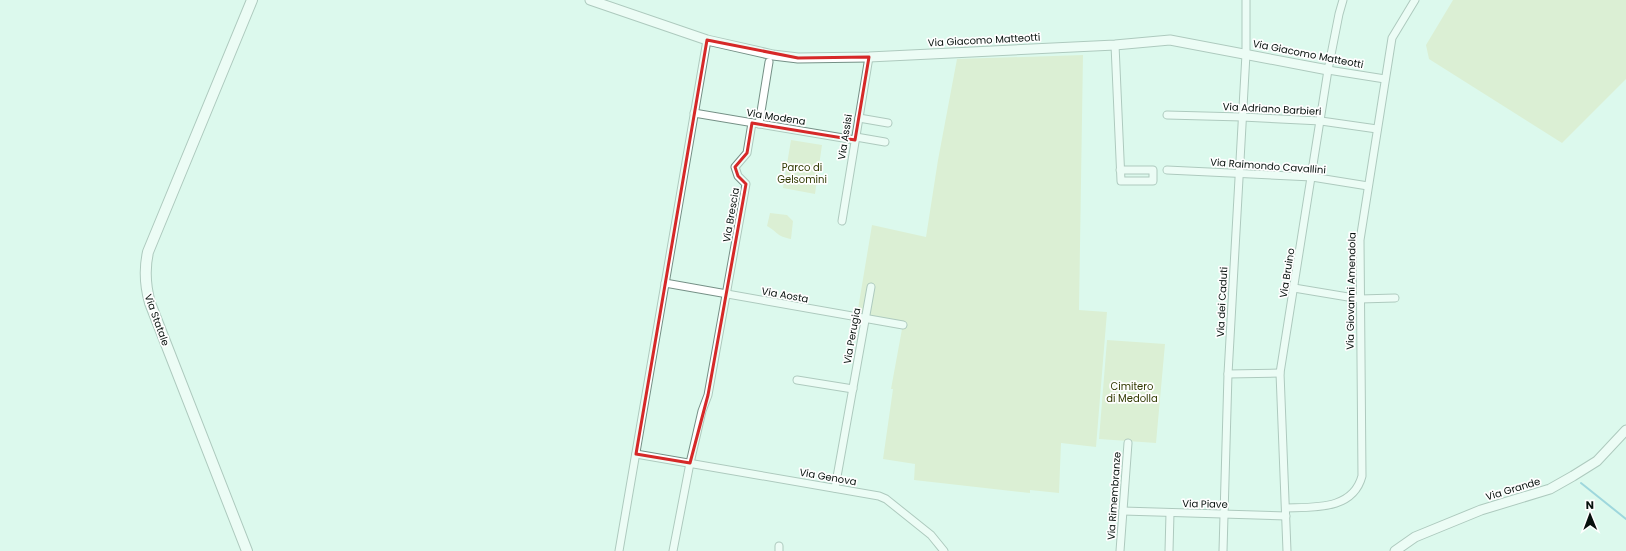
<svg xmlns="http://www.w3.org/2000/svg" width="1626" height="551" viewBox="0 0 1626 551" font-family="Poppins,sans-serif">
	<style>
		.green { fill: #d9e3b6 }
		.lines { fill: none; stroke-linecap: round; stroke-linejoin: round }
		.stream { stroke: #53aec9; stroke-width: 2 }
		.minor-casing { stroke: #759086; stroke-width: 9 }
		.tertiary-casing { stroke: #759086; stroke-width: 11 }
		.secondary-casing { stroke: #759086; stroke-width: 12 }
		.minor { stroke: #fff; stroke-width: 7 }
		.tertiary { stroke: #fff; stroke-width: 9 }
		.secondary { stroke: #fff; stroke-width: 10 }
		.marked { fill: none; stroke: #d62828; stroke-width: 3; stroke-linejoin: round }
		.labels { text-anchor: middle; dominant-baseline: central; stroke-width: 3.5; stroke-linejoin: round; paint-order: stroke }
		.street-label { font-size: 10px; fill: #06100c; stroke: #fefefe }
		.park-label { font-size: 10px; fill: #313901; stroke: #fefefe }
	</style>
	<rect width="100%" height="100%" fill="#dcf9ed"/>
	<!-- green -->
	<g class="green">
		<path d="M1453,0H1626V79L1562,143L1429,59L1426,45Z"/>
		<path d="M1083,55L1079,310L1107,312L1096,447L1061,443L1059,493L1030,490V493L914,480L915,464L883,459L893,389H891L902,329L856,321L872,225L926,237L938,160L957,59Z"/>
		<path d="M791,140L822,145L815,194L783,188Z"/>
		<path d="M770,213L787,215L793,221L791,239C776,236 779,233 767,226Z"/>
		<path d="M1107,340L1165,344L1156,443L1099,439Z"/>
	</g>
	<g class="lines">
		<!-- stream -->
		<path class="stream" d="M1581,483L1626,519"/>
		<!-- minor casing -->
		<g class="minor-casing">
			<g id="minor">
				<path d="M1115,45L1121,181H1153V170H1120"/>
				<path d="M1328,70L1385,79"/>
				<path d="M694,113L855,140"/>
				<path d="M1167,115L1242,117L1321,121L1377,129"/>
				<path d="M859,118L888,123"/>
				<path d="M759,124L769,62"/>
				<path d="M856,137L885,142"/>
				<path d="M1167,170L1312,177L1368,186"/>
				<path d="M842,221L869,57"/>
				<path d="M665,283L903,325"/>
				<path d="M1294,288L1360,299L1395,298"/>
				<path d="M1228,374L1280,373"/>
				<path d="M797,380L853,389"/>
				<path d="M636,454L879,496L886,499L931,535L944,551"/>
				<path d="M835,488L871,287"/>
				<path d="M1286,508C1315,507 1353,510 1362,476L1360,240L1392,38L1415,0"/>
				<path d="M1123,511L1286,516"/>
				<path d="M619,551L707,40"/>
				<path d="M673,551L690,463L702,411L708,395L746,184L738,176L735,167L747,153L752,123"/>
				<path d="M779,551V546"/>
				<path d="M1120,551L1128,443"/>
				<path d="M1169,551L1170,513"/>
				<path d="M1223,551L1228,374L1246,54V0"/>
				<path d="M1287,551L1280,373L1328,70L1339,14L1343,0"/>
			</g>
		</g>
		<!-- tertiary casing -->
		<g class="tertiary-casing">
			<g id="tertiary">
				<path d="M590,0L707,40L773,55L798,58L869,57L1115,45L1170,40L1328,70"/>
				<path d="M1395,551L1415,537L1481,510L1550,489L1573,476L1597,461L1626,430"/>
			</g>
		</g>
		<!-- secondary casing -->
		<g class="secondary-casing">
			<path id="secondary" d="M247,551L150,303C145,285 144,270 148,252L252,0"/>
		</g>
		<!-- minor -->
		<use href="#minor" class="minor"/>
		<!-- tertiary -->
		<use href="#tertiary" class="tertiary"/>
		<!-- secondary -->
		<use href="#secondary" class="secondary"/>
	</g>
	<!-- marked area -->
	<path d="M0 0H1626V551H0ZM707,40L798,58L869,57L855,140L752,123L747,153L735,167L738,176L746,184L708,395L690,463L636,454Z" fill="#dcf9ed" fill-opacity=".55" fill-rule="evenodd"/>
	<path class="marked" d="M707,40L798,58L869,57L855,140L752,123L747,153L735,167L738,176L746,184L708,395L690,463L636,454Z"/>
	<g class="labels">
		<!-- street labels -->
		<g class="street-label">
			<text transform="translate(984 40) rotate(-3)">Via Giacomo Matteotti</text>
			<text transform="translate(1308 54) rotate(11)">Via Giacomo Matteotti</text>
			<text transform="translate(1272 109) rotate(3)">Via Adriano Barbieri</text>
			<text transform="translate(776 117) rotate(9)">Via Modena</text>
			<text transform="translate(845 137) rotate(-81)">Via Assisi</text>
			<text transform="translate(1268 166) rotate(4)">Via Raimondo Cavallini</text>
			<text transform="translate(731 215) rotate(-80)">Via Brescia</text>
			<text transform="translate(1287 273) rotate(-81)">Via Bruino</text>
			<text transform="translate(1351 291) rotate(-89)">Via Giovanni Amendola</text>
			<text transform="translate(785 295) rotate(10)">Via Aosta</text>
			<text transform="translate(1222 302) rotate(-87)">Via dei Caduti</text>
			<text transform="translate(157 320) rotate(70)">Via Statale</text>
			<text transform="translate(852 336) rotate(-80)">Via Perugia</text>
			<text transform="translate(828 477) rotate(10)">Via Genova</text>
			<text transform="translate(1513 489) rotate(-17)">Via Grande</text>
			<text transform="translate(1114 496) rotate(-86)">Via Rimembranze</text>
			<text transform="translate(1205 504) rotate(1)">Via Piave</text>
		</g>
		<!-- park labels -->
		<g class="park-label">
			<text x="802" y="167">Parco di<tspan x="802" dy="12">Gelsomini</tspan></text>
			<text x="1132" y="386">Cimitero<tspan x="1132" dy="12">di Medolla</tspan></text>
		</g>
	</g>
	<!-- north arrow -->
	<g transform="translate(1590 515) rotate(359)" stroke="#fefefe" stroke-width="3" paint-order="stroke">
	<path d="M0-3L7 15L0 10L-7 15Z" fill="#06100c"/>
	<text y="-6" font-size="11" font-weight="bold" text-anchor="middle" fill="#06100c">N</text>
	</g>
</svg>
